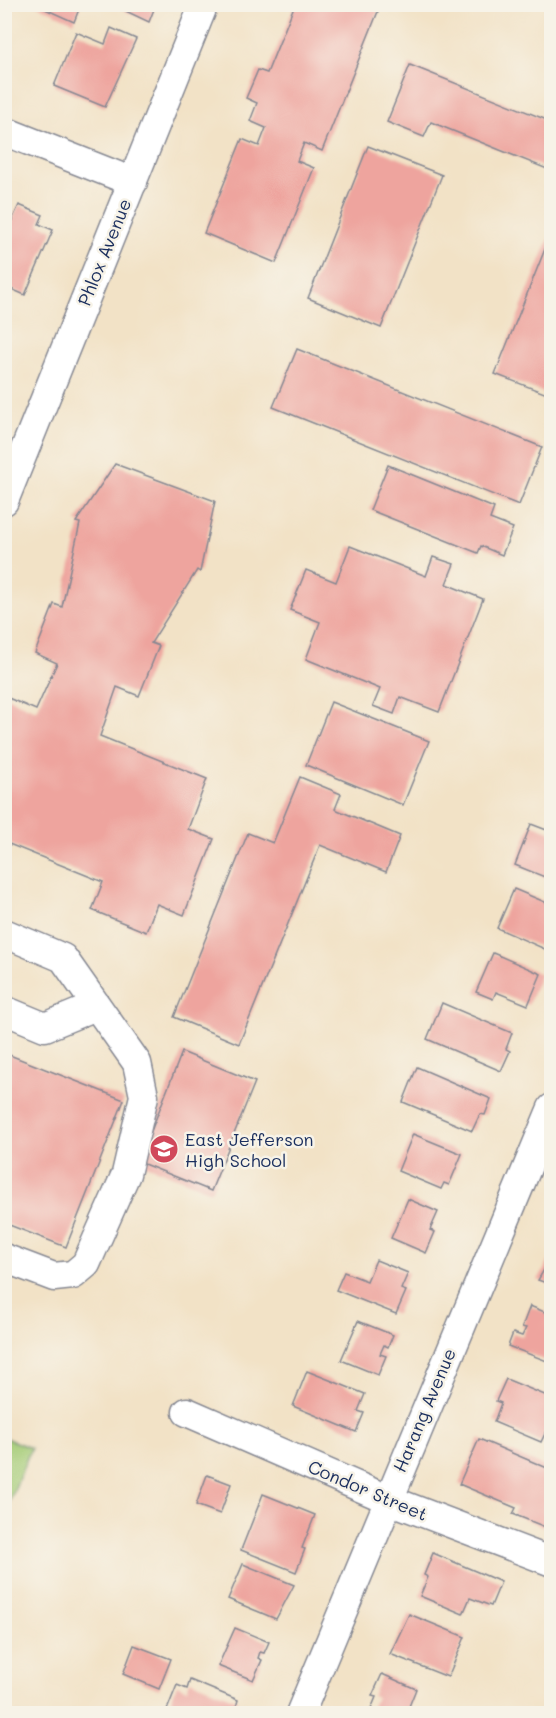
<svg xmlns="http://www.w3.org/2000/svg" width="556" height="1718" viewBox="0 0 556 1718" font-family="Mali,sans-serif">
	<style>
		.green { fill: #a5cc77; stroke: #607e6a; stroke-width: 1.5 }
		.building { fill: #eea49e }
		.lines { fill: none; stroke-linecap: round; stroke-linejoin: round }
		.minor-casing { stroke: #868892; stroke-width: 31 }
		.minor { stroke: #fff; stroke-width: 28 }
		.labels { text-anchor: middle; dominant-baseline: central; stroke-width: 5; stroke-linejoin: round; paint-order: stroke }
		.street-label { font-size: 18px; fill: #1b2f5e; stroke: #f7f3e8 }
		.poi-label { font-size: 18px; fill: #1b2f5e; stroke: #f7f3e8; text-anchor: start }
	</style>
	<rect width="100%" height="100%" fill="#f7f3e8"/>
	<filter id="ink" filterUnits="userSpaceOnUse"><feTurbulence type="fractalNoise" baseFrequency=".0167" numOctaves="2"/><feDisplacementMap in="SourceGraphic" scale="12" xChannelSelector="R" yChannelSelector="G"/><feConvolveMatrix kernelMatrix="1 2 1 2 8 2 1 2 1" color-interpolation-filters="sRGB"/></filter>
	<filter id="wash" filterUnits="userSpaceOnUse"><feTurbulence type="fractalNoise" baseFrequency=".008" numOctaves="4" result="noise"/><feDisplacementMap in="SourceGraphic" scale="24" xChannelSelector="R" yChannelSelector="G"/><feGaussianBlur stdDeviation="1.35" result="paint"/><feColorMatrix in="noise" values="0 0 0 0 0 0 0 0 0 0 0 0 0 0 0 0 0 1.4 0 .05"/><feComposite in="paint" operator="in"/></filter>
	<g filter="url(#wash)">
		<rect width="100%" height="100%" fill="#f2e2c6"/>
		<!-- green -->
		<path class="green" d="M5,1438L31,1448L5,1513Z"/>
		<g id="blocks">
			<!-- building -->
			<g class="building">
				<path d="M34,4H81L74,22Z"/>
				<path d="M111,4H156L149,22Z"/>
				<path d="M295,4H381L322,151L304,143L297,161L314,168L276,263L204,233L242,139L259,146L266,128L250,121L257,103L246,98L258,70L267,73Z"/>
				<path d="M111,28L136,39L105,107L54,86L76,32L105,44Z"/>
				<path d="M410,65L552,122V171L431,122L424,137L387,122Z"/>
				<path d="M368,146L442,175L381,328L308,298Z"/>
				<path d="M19,205L43,215L39,224L53,230L25,295L4,286V238Z"/>
				<path d="M551,234H552V396L495,374Z"/>
				<path d="M297,349L542,447L519,505L273,407Z"/>
				<path d="M115,464L215,501L200,572L197,570L151,643L159,646L139,696L117,687L100,736L207,779L188,829L214,839L184,915L157,904L146,932L92,910L103,882L4,842V700L6,697L36,710L57,663L35,653L54,604L62,607L80,523L76,522Z"/>
				<path d="M388,465L494,508L490,519L513,528L502,555L481,546L478,553L370,510Z"/>
				<path d="M350,546L426,576L433,557L454,564L446,584L483,599L439,712L400,697L394,714L373,706L380,689L306,659L320,622L290,610L306,570L336,582Z"/>
				<path d="M331,702L429,741L403,805L306,765Z"/>
				<path d="M300,777L341,794L335,809L400,836L386,872L320,845L239,1044L174,1017L248,833L273,843Z"/>
				<path d="M531,824L552,832V880L515,865Z"/>
				<path d="M514,889L552,905V939L547,950L497,928Z"/>
				<path d="M493,953L541,974L528,1005L496,992L493,999L476,992Z"/>
				<path d="M442,1003L512,1033L506,1049L510,1051L501,1071L427,1039Z"/>
				<path d="M182,1052L255,1082L211,1191L139,1162Z"/>
				<path d="M7,1054L124,1100L66,1247L4,1223Z"/>
				<path d="M417,1067L491,1099L485,1115L480,1114L472,1131L403,1102Z"/>
				<path d="M413,1134L462,1154L449,1185L444,1183L441,1189L398,1171Z"/>
				<path d="M408,1199L438,1212L430,1230L435,1232L426,1253L391,1238Z"/>
				<path d="M552,1256V1285L538,1280Z"/>
				<path d="M376,1260L408,1273L401,1289L406,1291L396,1314L336,1290L344,1272L367,1281Z"/>
				<path d="M530,1306L552,1315V1363L508,1346L513,1333L522,1336L526,1328L522,1327Z"/>
				<path d="M358,1321L393,1335L388,1347L384,1345L380,1354L386,1356L378,1375L341,1360Z"/>
				<path d="M307,1371L365,1394L358,1411L364,1413L356,1432L293,1406Z"/>
				<path d="M506,1379L552,1398V1419L541,1442L494,1422L501,1403L496,1401Z"/>
				<path d="M479,1439L552,1470L550,1529L513,1514L516,1508L459,1484Z"/>
				<path d="M207,1475L231,1484L220,1514L196,1505Z"/>
				<path d="M263,1494L315,1515L302,1548L305,1549L296,1572L241,1550Z"/>
				<path d="M433,1553L501,1582L491,1606L470,1598L463,1614L420,1596L428,1577L424,1575Z"/>
				<path d="M243,1564L294,1585L276,1619L228,1599Z"/>
				<path d="M409,1614L465,1637L448,1677L390,1654Z"/>
				<path d="M235,1628L269,1642L264,1653L260,1652L258,1658L262,1660L253,1680L218,1666Z"/>
				<path d="M134,1645L171,1659L159,1689L123,1674Z"/>
				<path d="M382,1674L416,1689L406,1714H369L376,1697L372,1696Z"/>
				<path d="M190,1680L238,1700L235,1711L242,1714H175L167,1710L177,1685L187,1689Z"/>
			</g>
		</g>
	</g>
	<g filter="url(#ink)">
		<use href="#blocks" fill-opacity="0" stroke="#868892" stroke-width="1.5"/>
		<g class="lines">
			<!-- minor casing -->
			<g class="minor-casing">
				<g id="minor">
					<path d="M4,131L133,182"/>
					<path d="M4,501L204,4"/>
					<path d="M4,933L63,958L137,1063L144,1096L126,1174L86,1264L73,1275L54,1277L4,1258"/>
					<path d="M4,1010L45,1027L96,1006"/>
					<path d="M187,1412L387,1499L552,1562"/>
					<path d="M300,1714L552,1108"/>
				</g>
			</g>
			<!-- minor -->
			<use href="#minor" class="minor"/>
		</g>
	</g>
	<!-- icons -->
	<defs>
		<g id="school-disc" transform="scale(1.5)"><circle r="9.5" fill="#d1495b" stroke="#f7f3e8"/><path d="M0-5L7-2L0 1L-7-2ZM-4 1L0 2.5L4 1V4Q0 6-4 4Z" fill="#fff"/></g>
	</defs>
	<g fill-rule="evenodd">
		<use href="#school-disc" x="164" y="1149"/>
	</g>
	<g class="labels">
		<!-- street labels -->
		<g class="street-label">
			<text transform="translate(104 252) rotate(-68)">Phlox Avenue</text>
			<text transform="translate(424 1410) rotate(-67)">Harang Avenue</text>
			<text transform="translate(368 1490) rotate(23)">Condor Street</text>
		</g>
		<!-- poi labels -->
		<g class="poi-label">
			<text x="185" y="1139">East Jefferson<tspan x="185" dy="21">High School</tspan></text>
		</g>
	</g>
	<!-- margin -->
	<rect width="556" height="1718" fill="none" stroke="#f7f3e8" stroke-width="24"/>
</svg>
